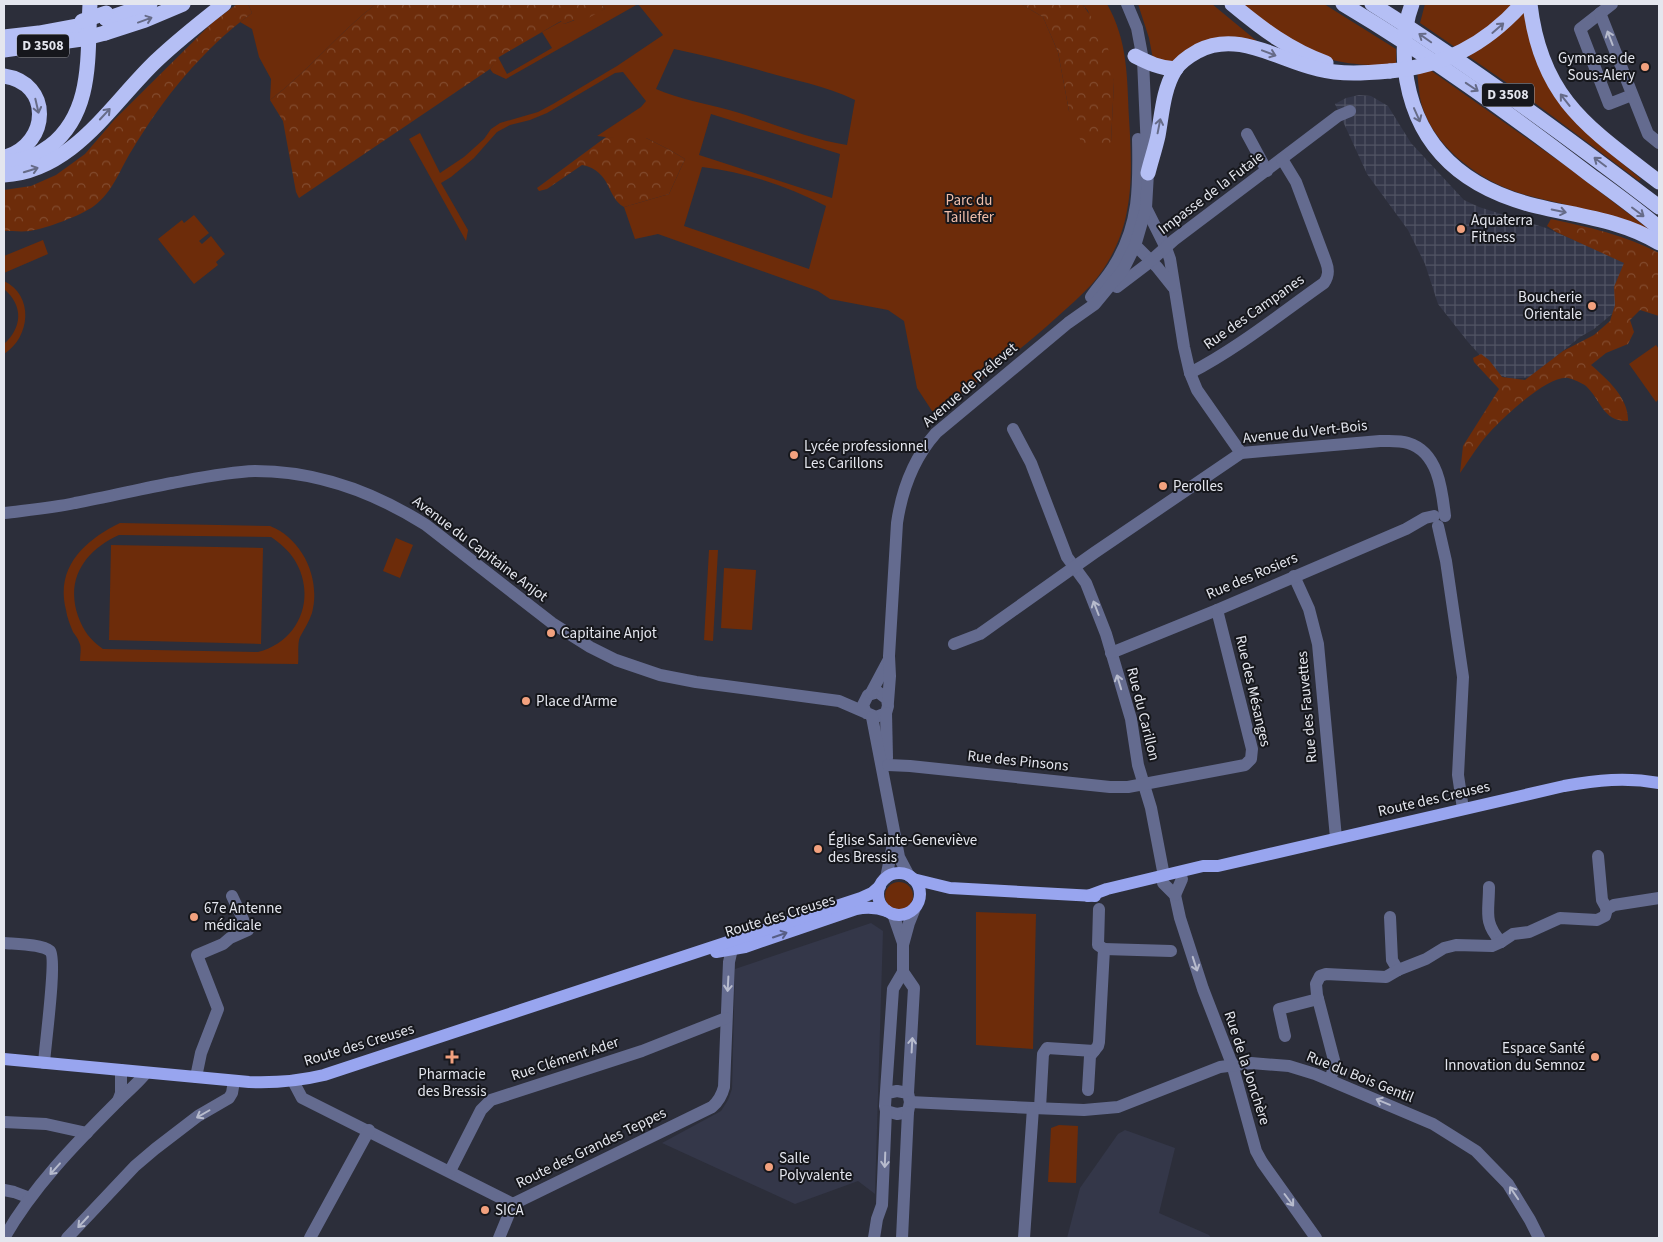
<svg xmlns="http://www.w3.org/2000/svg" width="1663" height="1242" viewBox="0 0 1663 1242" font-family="'Source Sans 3',sans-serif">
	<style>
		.built { fill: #343749 }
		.industrial { fill: url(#industrial-grid) }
		.green { fill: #6d2c0a; fill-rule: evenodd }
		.forest { fill: url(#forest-crowns) }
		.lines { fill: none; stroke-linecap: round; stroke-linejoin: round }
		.minor { stroke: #646b8f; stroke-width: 12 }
		.major { stroke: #98a5ef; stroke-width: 12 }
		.highway { stroke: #b5bff5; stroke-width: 15 }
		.highway-bridge { stroke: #b5bff5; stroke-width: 15 }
		.oneway { stroke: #666b88 }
		.oneway2 { stroke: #b7bbcd }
		.oneway3 { stroke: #575e86 }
		.poi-dot { fill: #f2a17e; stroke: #16171c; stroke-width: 2 }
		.labels { text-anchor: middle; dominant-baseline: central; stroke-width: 4; stroke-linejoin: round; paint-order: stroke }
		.shield { fill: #16171c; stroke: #a6a8af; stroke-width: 1 }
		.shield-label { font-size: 14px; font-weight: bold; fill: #e4e6ee }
		.poi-label { font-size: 15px; fill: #e4e6ee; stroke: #16171c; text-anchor: start }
		.street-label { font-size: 15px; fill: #e4e6ee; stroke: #16171c }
		.park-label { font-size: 15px; fill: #efbeaa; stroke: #16171c }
	</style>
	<defs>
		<pattern id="industrial-grid" width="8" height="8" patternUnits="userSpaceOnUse" patternTransform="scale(1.25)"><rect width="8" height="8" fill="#343749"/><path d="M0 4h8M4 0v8" fill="none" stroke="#515464"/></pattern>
		<pattern id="forest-crowns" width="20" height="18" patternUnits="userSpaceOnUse" patternTransform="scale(1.25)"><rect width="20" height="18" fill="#6d2c0a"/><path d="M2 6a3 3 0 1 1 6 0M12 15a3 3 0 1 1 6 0" fill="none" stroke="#824b2e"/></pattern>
	</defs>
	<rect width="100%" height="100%" fill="#2c2e3a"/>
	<!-- built -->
	<g class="built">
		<path d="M871,923L883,931L875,1194L858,1181L795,1204L662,1143L721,1111L728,1100L732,1089L735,969Z"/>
		<path d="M1125,1130L1175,1148L1159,1213L1209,1235L1211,1238H1067L1080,1188L1118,1134Z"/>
	</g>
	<!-- industrial -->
	<path class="industrial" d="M1359,95L1371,96L1388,106L1411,143L1464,200L1479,207L1546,228L1626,262L1634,296L1594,329L1580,337L1531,377L1511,379L1498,375L1468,342L1438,304L1425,264L1408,230L1367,174L1335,104L1346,98Z"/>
	<!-- green -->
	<g class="green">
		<path d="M248,4H376C338,33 309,71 270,100L271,79L259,57L252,29L240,22L252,13Z"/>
		<path d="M601,4H1021L1043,17L1058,52L1069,111L1111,142L1114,81L1088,11L1082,4H1107C1128,41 1127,77 1129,118C1131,150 1133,185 1126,216C1121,240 1108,266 1092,284C1081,296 1068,307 1056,318C1018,353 975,383 934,414L917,388L904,321L888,310L830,299L818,291L658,234L635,239L624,207L669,194L685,159L668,149L646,138H614L597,136L641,107L646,101L623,72L615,73L547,113L530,120L510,125L497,132L474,158L451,177L441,183L468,230L466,241L409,139L420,133L440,173L464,157L484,139L491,129L500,123L538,112L553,104L617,66L663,35L638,4L506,79L493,73L490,69L498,57L507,74L552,48L542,32L562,21L564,24L605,9ZM674,49C703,55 731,62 759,70C791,80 825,85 855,100L847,145C807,139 768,121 729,110C704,103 679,99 656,89ZM711,114L840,154L832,198L699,155ZM702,167C745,172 788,186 826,206L809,269L684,226Z"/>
		<path d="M1138,4H1212L1258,42L1243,40L1171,63L1153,59L1149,38Z"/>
		<path d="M1240,4H1324L1396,49V65C1362,66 1326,64 1296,45C1277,33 1259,17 1240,4Z"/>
		<path d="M1425,4H1524L1528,32L1600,145L1641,179L1639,181L1520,92L1420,23Z"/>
		<path d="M1416,60L1566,166L1650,230C1620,219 1590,211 1559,203C1543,199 1526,196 1511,190C1474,176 1434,145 1422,106C1418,92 1418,75 1416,60Z"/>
		<path d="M194,215L209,233L199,241L202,244L211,236L225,254L216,262L218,265L194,284L158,239L182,220L184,223Z"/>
		<path d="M43,240L48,254L4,273V256Z"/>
		<path d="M4,281C34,295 31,337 4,354V344C22,328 24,306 4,289Z"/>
		<path d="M1656,345L1659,349V399L1656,402L1629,364Z"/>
		<path d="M120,523L270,526C303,539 321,579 312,613C309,622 304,629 300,637C297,644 299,656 298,664L80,661C80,655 82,647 79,642C78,638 75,635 73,632C70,625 67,617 66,610C55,567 85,540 120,523ZM119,535L271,537C280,543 288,550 294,559C317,595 301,641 258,652L103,649C90,640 83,630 78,616C65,578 86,550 119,535Z"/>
		<path d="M396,538L413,545L400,578L383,571Z"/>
		<path d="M111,545L263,548L261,644L109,640Z"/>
		<path d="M709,550H718L713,641L704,640Z"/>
		<path d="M724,568L756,570L752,630L721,628Z"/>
		<circle cx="899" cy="896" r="14"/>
		<path d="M976,912L1036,914L1033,1049L976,1045Z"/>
		<path d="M1059,1125L1078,1126L1076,1183L1048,1182L1051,1128Z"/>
	</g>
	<!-- forest -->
	<g class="forest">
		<path d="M237,4H248L252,13C202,50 164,97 132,150C120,169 113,192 94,206C80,216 47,228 30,231C22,232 12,231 4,231V190L31,186L56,175L85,154L115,119L213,22Z"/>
		<path d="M376,4H601L605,9L577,24L574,20L564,24L561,21L499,57L490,69L299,198L296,192L283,121L270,100C309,71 338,33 376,4Z"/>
		<path d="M1021,4H1082L1106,37L1114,81L1111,142L1103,148L1083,147L1069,111L1058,52L1043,17Z"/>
		<path d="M606,137L646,138L668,149L685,159L669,194L624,207C606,197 612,171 582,165L547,189L539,191L537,188Z"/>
		<path d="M1551,219C1588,227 1625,235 1659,253V316L1640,310L1630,320L1634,332L1628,344L1606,353L1591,365C1607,379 1629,398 1628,421C1603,422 1601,400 1586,386C1582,383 1573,379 1568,378C1546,375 1493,426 1480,444C1473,453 1467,463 1460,473L1463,446L1499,389L1474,362L1473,358L1481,354L1489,360L1502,377L1525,380L1563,351L1594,335L1610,321L1615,305L1614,287L1624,263L1556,232L1547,226Z"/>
	</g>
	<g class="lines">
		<!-- minor -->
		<g class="minor">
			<path d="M1612,4L1580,29L1609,104L1632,95"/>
			<path d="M1600,13L1648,134L1659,143"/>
			<path d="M1247,134L1267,171"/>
			<path d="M1146,208L1166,248L1170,259L1184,347L1190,373L1197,390L1241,453"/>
			<path d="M1131,241L1157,267L1173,287"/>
			<path d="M1117,287L1146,265L1174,240L1338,116L1350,111"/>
			<path d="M1091,297C1099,286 1108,276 1114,266C1140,225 1139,185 1138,139"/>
			<path d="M1190,373C1238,348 1280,314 1324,283C1329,276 1329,270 1326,262L1296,182L1282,159"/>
			<path d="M1013,429L1031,463L1067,557L1086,583L1106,634L1131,719L1138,765L1151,808L1164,876"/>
			<path d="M4,513C28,510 52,508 75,503C108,497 140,489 172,483C199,478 227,472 255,471C317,471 374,492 426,525L552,623L590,647L616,660L660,675L696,682L839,701L876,717L886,713L888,706L887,699L878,692L868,695L863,705L866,713"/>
			<path d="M1438,526L1446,561L1463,677L1458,775L1463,809"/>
			<path d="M1294,576L1309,609L1318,644L1336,838"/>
			<path d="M954,644L980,634L1094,553L1241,453L1380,441C1389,441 1399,440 1408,443C1438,452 1442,489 1445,516"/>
			<path d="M1111,653L1217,610L1406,529L1425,518L1434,516"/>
			<path d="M871,693L888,661"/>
			<path d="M888,702L890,676L889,656L897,523C902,489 913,459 936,433L1068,323L1095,304L1123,270L1135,246L1146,208L1148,173L1143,60L1137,28L1127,4"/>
			<path d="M886,713L887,758"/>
			<path d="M872,717L899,857L909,876"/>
			<path d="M888,765L910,766L1110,787H1128L1245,765L1251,759L1252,749L1217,610"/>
			<path d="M1598,856L1602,900L1607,909"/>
			<path d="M886,878L893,844"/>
			<path d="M1163,883L1175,895L1180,918L1203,989L1232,1064L1256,1151L1262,1162L1316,1238"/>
			<path d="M1489,887C1489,912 1483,922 1501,942"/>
			<path d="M1175,895L1182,879"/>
			<path d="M893,914L903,943"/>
			<path d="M1390,917L1392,960L1398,970"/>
			<path d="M4,943C14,944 42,944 50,951C57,958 45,1047 44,1063"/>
			<path d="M1104,949L1171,951"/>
			<path d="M1285,1036L1279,1009L1318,999"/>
			<path d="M196,1077L201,1053L218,1009L197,955L223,944L230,938L248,930L232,896"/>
			<path d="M1330,1080L1335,1064L1317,995L1316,984L1320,976L1326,974L1386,977L1398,970L1426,959L1444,948L1456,945L1492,946L1501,942L1513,934L1529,932L1560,918L1597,920L1605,916L1607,909L1614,905L1659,898"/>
			<path d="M293,1081L302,1098L513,1204L712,1107C719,1101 722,1095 724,1087L729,962L732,949L737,942"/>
			<path d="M1088,1090L1090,1056L1098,1046L1099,1042L1104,949L1098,945L1099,909"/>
			<path d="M887,1093L897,1091L908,1093L910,1102L908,1112L897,1114L886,1111L885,1106L893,989L903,972"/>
			<path d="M908,1093L914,988L903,972V945L909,923L915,908"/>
			<path d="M118,1101L121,1093V1070"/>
			<path d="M910,1102L1033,1108L1084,1110L1118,1107L1220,1067L1251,1063L1289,1066L1315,1074L1433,1124L1476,1151L1508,1184L1530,1220L1539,1238"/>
			<path d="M1040,1108L1043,1054L1047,1048L1094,1051"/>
			<path d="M4,1122L46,1124L87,1133"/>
			<path d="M450,1171L481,1110L491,1100L642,1051L726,1018"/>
			<path d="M4,1190L14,1192L30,1198"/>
			<path d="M4,1238C33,1187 75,1144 116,1103C126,1093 137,1084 146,1073"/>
			<path d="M67,1238L135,1166L155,1149L198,1116L229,1098L232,1093L234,1081"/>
			<path d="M310,1238L369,1130"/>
			<path d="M499,1238L513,1204"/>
			<path d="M874,1238L877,1219L882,1205L886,1111"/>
			<path d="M902,1238L908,1112"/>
			<path d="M1024,1238L1033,1108"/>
		</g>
		<!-- major -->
		<g class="major">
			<circle cx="899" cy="894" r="21"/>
			<path d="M913,879L950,888L1095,896"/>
			<path d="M1088,896L1107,889L1203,866H1218L1564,786C1597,780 1626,777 1659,783"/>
			<path d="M716,952L745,947L856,909C867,907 876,907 887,911"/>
			<path d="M4,1059L249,1082C275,1083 299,1081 324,1075L861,898L872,893L880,886"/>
		</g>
		<!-- highway -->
		<g class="highway">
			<path d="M1232,4C1262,29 1290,50 1326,63"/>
			<path d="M1343,4C1429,55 1510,114 1590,175C1613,192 1637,209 1659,228"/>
			<path d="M1372,4C1471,66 1566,136 1659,207"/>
			<path d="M1530,4C1541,99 1589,128 1659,182"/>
			<path d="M106,19L150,4"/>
			<path d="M105,33L145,20L183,4"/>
			<path d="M4,37L39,33L82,25"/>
			<path d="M4,50L82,39"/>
			<path d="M1135,56C1149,63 1159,68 1176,69"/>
			<path d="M1405,68C1414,146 1463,188 1536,206C1577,216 1622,220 1659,243"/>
			<path d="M4,76C52,83 50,143 6,157"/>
			<path d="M4,161C21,162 36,157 50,146C94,112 87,54 90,4"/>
			<path d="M1148,173C1151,161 1155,149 1158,136C1162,114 1163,90 1175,70C1180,62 1189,56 1198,51C1238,30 1278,60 1318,69C1341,75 1366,73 1390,71"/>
			<path d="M4,175C73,171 111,104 156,61C178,40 201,22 224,4"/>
		</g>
		<!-- highway-bridge -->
		<g class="highway-bridge">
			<path d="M82,21L106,13"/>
			<path d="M82,39L105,33"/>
			<path d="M1405,68C1403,45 1404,25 1412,4"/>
			<path d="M1390,71C1444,66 1485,45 1522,4"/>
		</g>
	</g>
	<!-- one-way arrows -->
	<defs><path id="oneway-shaft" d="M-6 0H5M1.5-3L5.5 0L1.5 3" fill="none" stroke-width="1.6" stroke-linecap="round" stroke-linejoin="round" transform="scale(1.25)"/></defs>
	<g class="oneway">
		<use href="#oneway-shaft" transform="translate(145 20) rotate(-20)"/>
		<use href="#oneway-shaft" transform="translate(1498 28) rotate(-41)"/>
		<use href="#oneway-shaft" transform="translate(1425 38) rotate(-145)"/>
		<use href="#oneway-shaft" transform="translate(1269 53) rotate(21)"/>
		<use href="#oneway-shaft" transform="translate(1472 87) rotate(34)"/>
		<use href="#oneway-shaft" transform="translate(1565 100) rotate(-128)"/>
		<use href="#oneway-shaft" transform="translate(37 106) rotate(77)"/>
		<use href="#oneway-shaft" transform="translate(105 114) rotate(-47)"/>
		<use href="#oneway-shaft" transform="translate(1417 115) rotate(66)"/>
		<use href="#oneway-shaft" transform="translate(1159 126) rotate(-79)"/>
		<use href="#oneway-shaft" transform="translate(1600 162) rotate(-143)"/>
		<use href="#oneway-shaft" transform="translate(31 170) rotate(-17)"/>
		<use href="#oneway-shaft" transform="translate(1559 211) rotate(12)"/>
		<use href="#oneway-shaft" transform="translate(1638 212) rotate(37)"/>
	</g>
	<g class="oneway2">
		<use href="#oneway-shaft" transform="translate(1610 38) rotate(-111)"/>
		<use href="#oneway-shaft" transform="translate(1096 608) rotate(-111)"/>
		<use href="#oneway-shaft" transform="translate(1119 682) rotate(-107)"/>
		<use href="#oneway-shaft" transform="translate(1195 964) rotate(72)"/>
		<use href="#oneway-shaft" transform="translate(728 984) rotate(93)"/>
		<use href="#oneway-shaft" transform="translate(912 1045) rotate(-87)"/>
		<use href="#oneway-shaft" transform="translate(1383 1102) rotate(-157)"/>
		<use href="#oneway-shaft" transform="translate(203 1114) rotate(150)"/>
		<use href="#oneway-shaft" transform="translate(885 1160) rotate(92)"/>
		<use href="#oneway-shaft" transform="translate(55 1169) rotate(132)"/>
		<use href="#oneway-shaft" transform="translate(1514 1193) rotate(-124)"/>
		<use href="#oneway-shaft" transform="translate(1289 1200) rotate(53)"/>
		<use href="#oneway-shaft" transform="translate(83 1222) rotate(133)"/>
	</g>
	<use class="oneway3" href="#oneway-shaft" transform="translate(780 935) rotate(-19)"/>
	<!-- markers -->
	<g class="poi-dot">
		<circle cx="1645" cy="67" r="5"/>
		<circle cx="1461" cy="229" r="5"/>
		<circle cx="1592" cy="306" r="5"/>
		<circle cx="794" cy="455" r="5"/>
		<circle cx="1163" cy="486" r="5"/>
		<circle cx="551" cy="633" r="5"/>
		<circle cx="526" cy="701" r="5"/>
		<circle cx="818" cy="849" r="5"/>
		<circle cx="194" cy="917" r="5"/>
		<path d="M449.5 1049.5h5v5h5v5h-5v5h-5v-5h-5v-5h5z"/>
		<circle cx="1595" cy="1057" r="5"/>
		<circle cx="769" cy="1167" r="5"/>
		<circle cx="485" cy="1210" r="5"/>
	</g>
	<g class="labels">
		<!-- shield labels -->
		<g class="shield">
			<rect x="17" y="34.5" width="52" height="23" rx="4"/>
			<rect x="1482" y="83.5" width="52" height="23" rx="4"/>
		</g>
		<g class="shield-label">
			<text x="43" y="46">D 3508</text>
			<text x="1508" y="95">D 3508</text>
		</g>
		<!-- poi labels -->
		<g class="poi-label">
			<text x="1635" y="58" text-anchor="end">Gymnase de<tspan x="1635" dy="17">Sous-Alery</tspan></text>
			<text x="1471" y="220">Aquaterra<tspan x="1471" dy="17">Fitness</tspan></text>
			<text x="1582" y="297" text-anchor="end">Boucherie<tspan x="1582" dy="17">Orientale</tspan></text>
			<text x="804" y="446">Lycée professionnel<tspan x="804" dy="17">Les Carillons</tspan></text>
			<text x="1173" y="486">Perolles</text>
			<text x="561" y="633">Capitaine Anjot</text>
			<text x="536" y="701">Place d'Arme</text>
			<text x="828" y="840">Église Sainte-Geneviève<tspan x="828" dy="17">des Bressis</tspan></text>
			<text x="204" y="908">67e Antenne<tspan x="204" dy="17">médicale</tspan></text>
			<text x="1585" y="1048" text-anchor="end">Espace Santé<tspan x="1585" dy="17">Innovation du Semnoz</tspan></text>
			<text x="452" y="1074" text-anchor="middle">Pharmacie<tspan x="452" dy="17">des Bressis</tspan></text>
			<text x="779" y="1158">Salle<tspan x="779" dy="17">Polyvalente</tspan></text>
			<text x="495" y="1210">SICA</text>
		</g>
		<!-- street labels -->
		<g class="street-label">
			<text transform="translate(1211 193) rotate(-37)">Impasse de la Futaie</text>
			<text transform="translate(1254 312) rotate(-35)">Rue des Campanes</text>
			<text transform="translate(970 385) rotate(-41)">Avenue de Prélevet</text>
			<text transform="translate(1305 432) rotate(-6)">Avenue du Vert-Bois</text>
			<text transform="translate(480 549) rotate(37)">Avenue du Capitaine Anjot</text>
			<text transform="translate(1252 576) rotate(-23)">Rue des Rosiers</text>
			<text transform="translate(1253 691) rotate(77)">Rue des Mésanges</text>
			<text transform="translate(1307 707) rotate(-95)">Rue des Fauvettes</text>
			<text transform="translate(1143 714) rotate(76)">Rue du Carillon</text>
			<text transform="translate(1018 761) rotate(6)">Rue des Pinsons</text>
			<text transform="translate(1434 799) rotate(-13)">Route des Creuses</text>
			<text transform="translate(780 916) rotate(-17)">Route des Creuses</text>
			<text transform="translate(359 1045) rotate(-17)">Route des Creuses</text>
			<text transform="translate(565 1059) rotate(-18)">Rue Clément Ader</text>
			<text transform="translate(1247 1068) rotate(72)">Rue de la Jonchère</text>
			<text transform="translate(1360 1077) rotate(22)">Rue du Bois Gentil</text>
			<text transform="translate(591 1148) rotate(-26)">Route des Grandes Teppes</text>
		</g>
		<!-- park labels -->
		<g class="park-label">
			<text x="969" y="200">Parc du<tspan x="969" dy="17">Taillefer</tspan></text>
		</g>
	</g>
	<!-- border -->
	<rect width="1663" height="1242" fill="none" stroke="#e4e6ee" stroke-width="10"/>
</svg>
